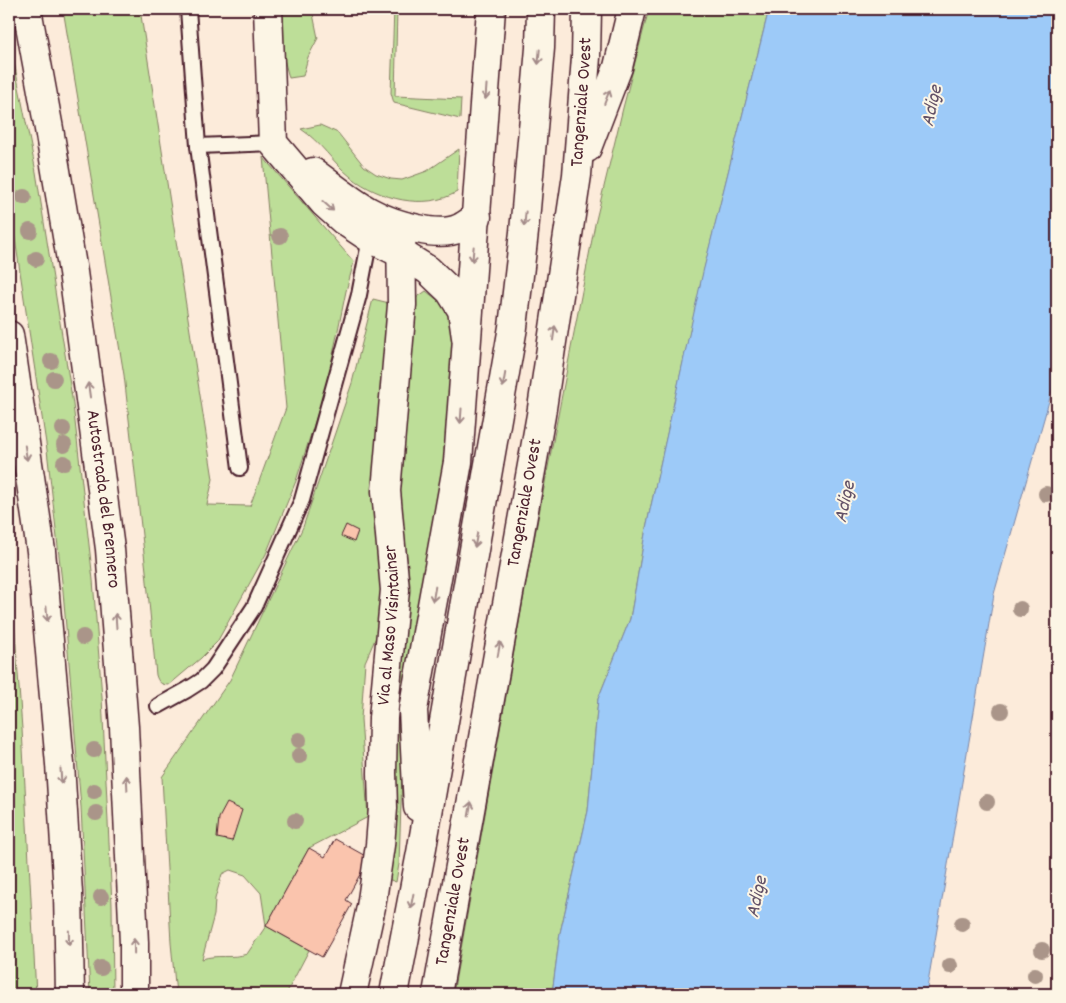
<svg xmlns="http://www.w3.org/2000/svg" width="1066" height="1003" viewBox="0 0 1066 1003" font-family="Dekko,sans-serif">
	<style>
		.green { fill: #bdde98; stroke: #847e62; fill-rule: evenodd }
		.water { fill: #9dcaf8; stroke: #7c86a6 }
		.building { fill: #fac4ad; stroke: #4a1f2b }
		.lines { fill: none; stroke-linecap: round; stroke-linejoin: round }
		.lane-casing { stroke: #4a1f2b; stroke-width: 18 }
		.street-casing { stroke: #4a1f2b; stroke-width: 31 }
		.highway-casing { stroke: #4a1f2b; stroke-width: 31 }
		.lane { stroke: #fcf5e5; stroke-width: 14 }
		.street { stroke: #fcf5e5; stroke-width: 28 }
		.highway { stroke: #fcf5e5; stroke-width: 28 }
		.tree { fill: #aa9589 }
		.oneway { stroke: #a38a88 }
		.labels { text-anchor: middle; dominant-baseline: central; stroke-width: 4; stroke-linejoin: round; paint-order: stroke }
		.street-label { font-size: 19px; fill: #4a1f2b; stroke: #fcf5e5 }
		.water-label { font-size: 20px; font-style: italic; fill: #635268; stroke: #fcf5e5 }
	</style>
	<rect width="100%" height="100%" fill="#fcebda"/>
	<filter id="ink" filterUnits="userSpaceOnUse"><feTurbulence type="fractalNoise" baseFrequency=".02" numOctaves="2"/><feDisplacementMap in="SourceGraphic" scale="10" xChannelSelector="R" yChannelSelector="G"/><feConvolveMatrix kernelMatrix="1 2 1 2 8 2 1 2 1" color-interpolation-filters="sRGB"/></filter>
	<g filter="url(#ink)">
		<!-- green -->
		<g class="green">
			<path d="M63,9H140L213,479L207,505L250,506L286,408L263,157L354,262L346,291L327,384L296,481L266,554L217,642L201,658L169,685C161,685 158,682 156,675L146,571L124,375Z"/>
			<path d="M283,9H312L318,38L308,57L303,76L289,78L284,59Z"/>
			<path d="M394,9H397L395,96L461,99L460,119L394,103L391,93Z"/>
			<path d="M649,9H769L705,265L646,528L630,619L598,699L588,811L560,933L552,994H453L532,550L595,224L623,108Z"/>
			<path d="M9,37L36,172L73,404L93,580L102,697L112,905L113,994H90L81,807L63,591L47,450L9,199Z"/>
			<path d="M320,125L338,133L364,166L376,174L391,179L402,180L427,171L459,149L457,192C425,211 379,199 351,177C333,163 321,142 301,129Z"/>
			<path d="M426,291L440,302L451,318L453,334V385L448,439L403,743L399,864L396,882L385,878L396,700L410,585L399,489L416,298Z"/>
			<path d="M373,299L389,303L382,615L376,637L365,662L363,689L361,719L368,817L309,848L266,926L309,950L286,994H176L171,943L162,777L230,680L303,527L352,383ZM230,870L245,875L261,893L266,926L247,954C232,959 217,954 202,959L214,915L215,899L222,874Z"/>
			<path d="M9,583L15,632L22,729L36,994H9Z"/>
		</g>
		<!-- water -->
		<path class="water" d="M769,9H1057V373L994,594L926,994H552L560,933L588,811L598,699L630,619L646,528L703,272Z"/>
		<!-- building -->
		<g class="building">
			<path d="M346,525L358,531L354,542L341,536Z"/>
			<path d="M227,803L242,810L232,841L217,838L219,818Z"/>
			<path d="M335,839L369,858L346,900L352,904L322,957L266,926L309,848L325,857Z"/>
		</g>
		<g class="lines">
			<!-- lane casing -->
			<g class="lane-casing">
				<g id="lane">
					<path d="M188,9L198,146L240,468"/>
					<path d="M198,146L273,143"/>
					<path d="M158,706L187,690L201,681L213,669L254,607L302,500L359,295L370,238"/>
				</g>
			</g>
			<!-- street casing -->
			<g class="street-casing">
				<g id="street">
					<path d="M268,9L273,143L324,203L343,220L370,238L402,254L428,270L450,291L462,310L466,337"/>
					<path d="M313,172C350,199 371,220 418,229C431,232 447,234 460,228C466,225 471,221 477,217"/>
					<path id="s1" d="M352,994L371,907L380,845L383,808L382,773L383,718L395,590L386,491L402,305L401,226"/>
				</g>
			</g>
			<!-- highway casing -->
			<g class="highway-casing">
				<g id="highway">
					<path id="s2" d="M27,9L49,129L73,272L110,549L124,727L134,943V994"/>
					<path d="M587,148L618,67L632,9"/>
					<path d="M9,335L41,551L60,764L68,893L70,994"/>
					<path d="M418,807L413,710L458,462L491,9"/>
					<path d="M394,994L421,853L513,327L524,232L540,48L541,9"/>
					<path id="s3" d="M437,994L541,415L577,175L586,57L587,9"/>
				</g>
			</g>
			<!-- lane -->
			<use href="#lane" class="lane"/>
			<!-- street -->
			<use href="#street" class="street"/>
			<!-- highway -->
			<use href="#highway" class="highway"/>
		</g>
		<!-- trees -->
		<g class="tree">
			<circle cx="24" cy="197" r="8"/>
			<circle cx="30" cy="231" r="8"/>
			<circle cx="280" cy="236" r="8"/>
			<circle cx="36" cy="259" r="8"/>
			<circle cx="51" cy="361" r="8"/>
			<circle cx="54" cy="379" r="8"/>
			<circle cx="63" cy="429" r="8"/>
			<circle cx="64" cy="445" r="8"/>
			<circle cx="64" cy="463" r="8"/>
			<circle cx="1046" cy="494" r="8"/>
			<circle cx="1020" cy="609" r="8"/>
			<circle cx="83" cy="637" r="8"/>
			<circle cx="1001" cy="711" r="8"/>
			<circle cx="299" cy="740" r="8"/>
			<circle cx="94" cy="750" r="8"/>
			<circle cx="299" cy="756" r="8"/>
			<circle cx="94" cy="791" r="8"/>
			<circle cx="987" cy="802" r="8"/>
			<circle cx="96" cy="813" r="8"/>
			<circle cx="295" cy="821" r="8"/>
			<circle cx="101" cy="897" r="8"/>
			<circle cx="962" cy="924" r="8"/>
			<circle cx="1042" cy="950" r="8"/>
			<circle cx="950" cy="966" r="8"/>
			<circle cx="101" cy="968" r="8"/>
			<circle cx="1035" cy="975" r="8"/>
		</g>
		<!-- one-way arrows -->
		<defs><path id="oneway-shaft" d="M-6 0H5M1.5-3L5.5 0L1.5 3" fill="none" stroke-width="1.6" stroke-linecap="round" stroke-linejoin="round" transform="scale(1.25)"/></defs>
		<g class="oneway">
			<use href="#oneway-shaft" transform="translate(539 57) rotate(95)"/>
			<use href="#oneway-shaft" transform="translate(486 92) rotate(94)"/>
			<use href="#oneway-shaft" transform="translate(607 97) rotate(-69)"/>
			<use href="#oneway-shaft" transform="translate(328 206) rotate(42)"/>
			<use href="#oneway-shaft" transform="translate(525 219) rotate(95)"/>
			<use href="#oneway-shaft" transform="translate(473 254) rotate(95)"/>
			<use href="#oneway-shaft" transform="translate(554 333) rotate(-82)"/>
			<use href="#oneway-shaft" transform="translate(504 380) rotate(100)"/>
			<use href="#oneway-shaft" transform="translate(89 390) rotate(-98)"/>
			<use href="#oneway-shaft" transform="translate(461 416) rotate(94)"/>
			<use href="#oneway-shaft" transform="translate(26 453) rotate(81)"/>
			<use href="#oneway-shaft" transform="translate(476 540) rotate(100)"/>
			<use href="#oneway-shaft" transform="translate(434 594) rotate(100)"/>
			<use href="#oneway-shaft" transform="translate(47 614) rotate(85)"/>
			<use href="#oneway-shaft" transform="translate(116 621) rotate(-94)"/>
			<use href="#oneway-shaft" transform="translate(499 649) rotate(-80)"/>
			<use href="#oneway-shaft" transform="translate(61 776) rotate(86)"/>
			<use href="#oneway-shaft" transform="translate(127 783) rotate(-93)"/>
			<use href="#oneway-shaft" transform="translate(470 809) rotate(-80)"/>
			<use href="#oneway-shaft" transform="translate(412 901) rotate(101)"/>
			<use href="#oneway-shaft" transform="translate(69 938) rotate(89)"/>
			<use href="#oneway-shaft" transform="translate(134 946) rotate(-91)"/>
		</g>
	</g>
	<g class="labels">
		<!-- street labels -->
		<g class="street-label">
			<text stroke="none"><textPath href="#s3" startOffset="904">Tangenziale Ovest</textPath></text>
			<text stroke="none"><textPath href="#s2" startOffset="496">Autostrada del Brennero</textPath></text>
			<text stroke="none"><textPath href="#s3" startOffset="499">Tangenziale Ovest</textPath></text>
			<text stroke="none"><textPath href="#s1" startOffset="372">Via al Maso Visintainer</textPath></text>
			<text stroke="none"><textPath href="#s3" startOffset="94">Tangenziale Ovest</textPath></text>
		</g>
		<!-- water labels -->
		<g class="water-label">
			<text transform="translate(933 106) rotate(-78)">Adige</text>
			<text transform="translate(846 502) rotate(-78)">Adige</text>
			<text transform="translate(758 897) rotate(-78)">Adige</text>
		</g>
	</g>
	<!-- margin -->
	<rect width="1066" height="1003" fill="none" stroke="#fcf5e5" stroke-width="30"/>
	<rect x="15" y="15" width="1036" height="973" fill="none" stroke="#4a1f2b" stroke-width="2" filter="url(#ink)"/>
</svg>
